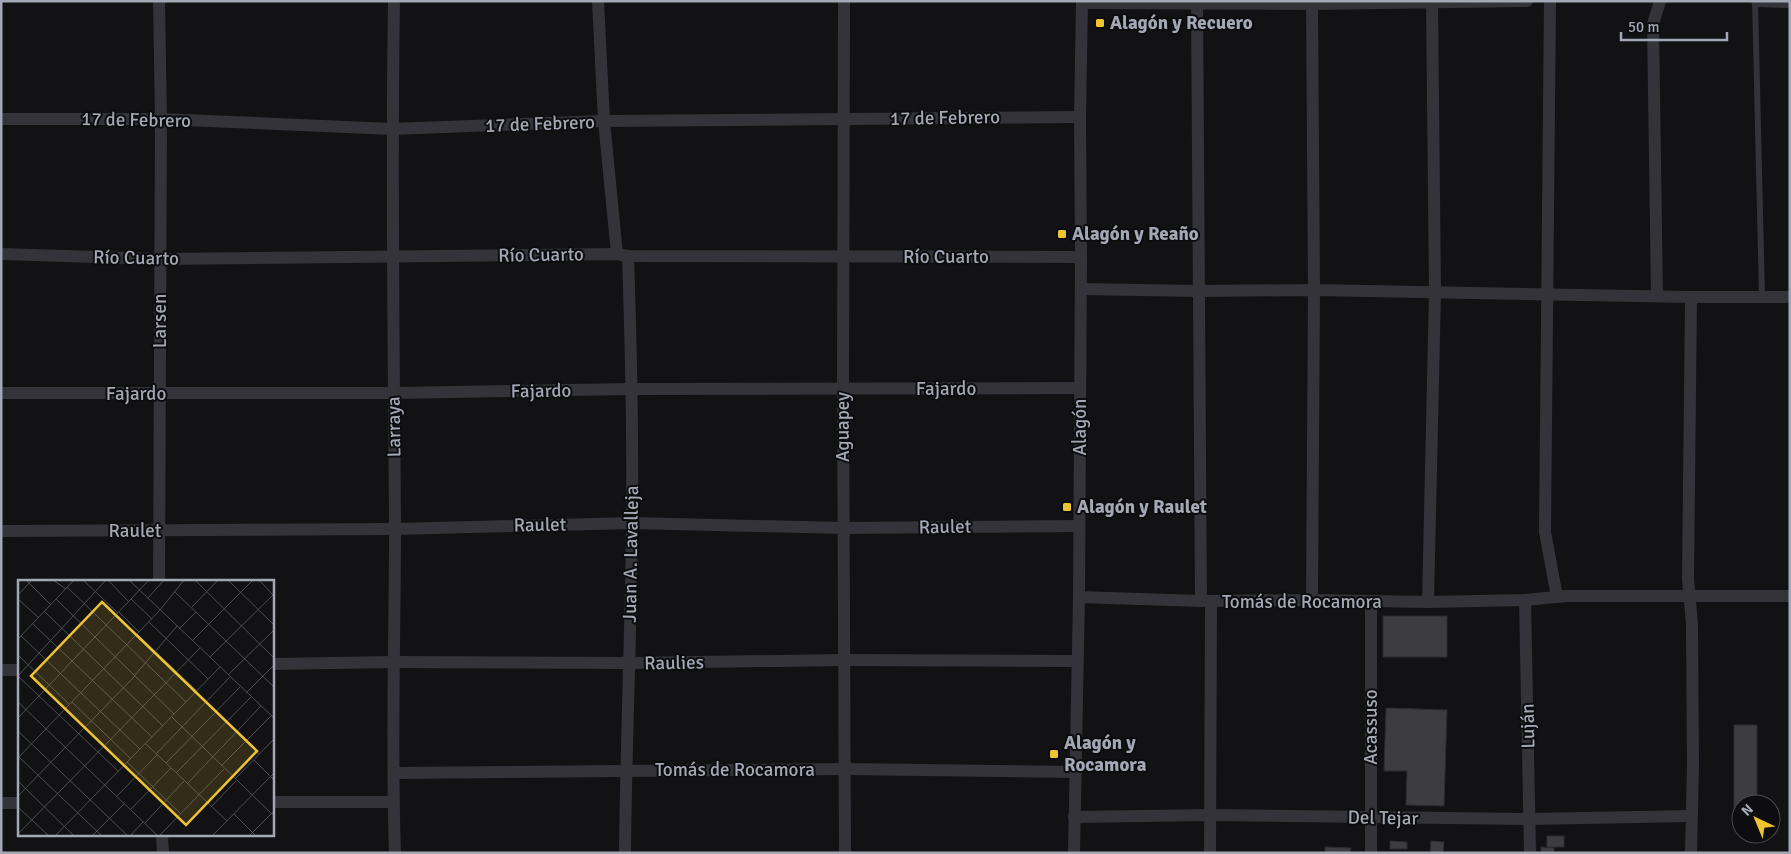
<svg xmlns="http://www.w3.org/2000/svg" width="1791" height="854" viewBox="0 0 1791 854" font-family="Signika,sans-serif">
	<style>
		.building { fill: #3c3c41; stroke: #2d2c30 }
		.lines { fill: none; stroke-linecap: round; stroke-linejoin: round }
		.lane { stroke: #333339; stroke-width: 6 }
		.street { stroke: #333339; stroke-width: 12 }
		.poi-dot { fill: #eec430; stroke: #0d0d0f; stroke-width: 2 }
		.labels { text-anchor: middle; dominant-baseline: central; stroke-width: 4; stroke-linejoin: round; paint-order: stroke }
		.poi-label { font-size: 19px; font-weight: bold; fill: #a4a7b4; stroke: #0d0d0f; text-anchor: start }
		.street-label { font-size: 19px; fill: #a4a7b4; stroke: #0d0d0f }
		.inset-road { fill: none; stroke: #4c4e54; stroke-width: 1 }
		.view { fill: #eec430; fill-opacity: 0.15; stroke: #eec430; stroke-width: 2.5 }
		.inset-edge { fill: none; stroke: #a4a7b4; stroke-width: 2.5 }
	</style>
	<rect width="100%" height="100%" fill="#121214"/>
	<!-- building -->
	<g class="building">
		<rect x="1383" y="616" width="64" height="41"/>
		<path d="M1386,708L1447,710L1444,806L1406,805L1407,771H1384Z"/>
		<path d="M1734,725H1757V804H1741V812H1734Z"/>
		<rect x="1547" y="836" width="17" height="11"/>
		<path d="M1390,841L1407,842V849H1390Z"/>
		<path d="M1431,841L1444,842L1443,853H1430Z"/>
		<path d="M1325,847L1351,848L1350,853H1325Z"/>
		<path d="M1541,847L1554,848V853H1541Z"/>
	</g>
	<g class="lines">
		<!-- lane -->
		<path class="lane" d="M1755,1L1762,297"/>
		<!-- street -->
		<g class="street">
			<path d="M394,1C391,177 394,352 395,528C395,636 391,744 395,853"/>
			<path d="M598,1L604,121L617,254"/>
			<path d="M844,1L843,390L845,853"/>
			<path d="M1197,1L1201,601"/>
			<path d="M1312,1L1314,290L1312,600"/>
			<path d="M1550,1L1545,532L1557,597"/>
			<path d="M1757,1L1790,2"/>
			<path d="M1082,3L1312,4L1527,1"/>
			<path d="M1,119H161L392,129L604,121L1080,117"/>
			<path d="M1,254L161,259L617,254L628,256L1081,257"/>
			<path d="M1081,289L1198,291L1314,290L1691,297H1790"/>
			<path d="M1657,296L1653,24L1660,1"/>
			<path d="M1691,297L1688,579L1692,624L1693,765L1691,853"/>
			<path d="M1,393H394L632,389L1080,388"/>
			<path d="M1,531L395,529L632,523L843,528L1079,526"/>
			<path d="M159,582L161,119L159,1"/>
			<path d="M1079,597L1201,601L1312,600L1428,602L1525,600L1567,596H1790"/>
			<path d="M1525,600L1530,853"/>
			<path d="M1371,602V853"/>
			<path d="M1428,602L1435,292L1432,1"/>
			<path d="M272,664L394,662L630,663L843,660L1076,661"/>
			<path d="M1,670H19"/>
			<path d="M394,773L846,769L1076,772"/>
			<path d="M272,802H393"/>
			<path d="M1,803H19"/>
			<path d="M1074,817L1210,815L1530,819L1691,816"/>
			<path d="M162,835L163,853"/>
			<path d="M625,853C626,743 631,634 632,524C633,434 631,345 628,256"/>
			<path d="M1074,853L1079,597L1081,257L1080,117L1082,1"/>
			<path d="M1210,853L1211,601"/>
		</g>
	</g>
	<!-- markers -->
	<g class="poi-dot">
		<rect x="1095" y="18" width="10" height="10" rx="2.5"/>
		<rect x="1057" y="229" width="10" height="10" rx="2.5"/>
		<rect x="1062" y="502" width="10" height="10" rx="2.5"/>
		<rect x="1049" y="749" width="10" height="10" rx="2.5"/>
	</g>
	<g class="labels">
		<!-- poi labels -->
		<g class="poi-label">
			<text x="1110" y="23">Alagón y Recuero</text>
			<text x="1072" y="234">Alagón y Reaño</text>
			<text x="1077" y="507">Alagón y Raulet</text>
			<text x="1064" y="743">Alagón y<tspan x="1064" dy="22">Rocamora</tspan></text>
		</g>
		<!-- street labels -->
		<g class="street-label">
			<text transform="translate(945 118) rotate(-1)">17 de Febrero</text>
			<text transform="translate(136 120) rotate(1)">17 de Febrero</text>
			<text transform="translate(540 124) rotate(-2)">17 de Febrero</text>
			<text transform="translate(541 255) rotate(-1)">Río Cuarto</text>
			<text x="946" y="257">Río Cuarto</text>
			<text transform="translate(136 258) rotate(1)">Río Cuarto</text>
			<text transform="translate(160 321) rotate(-90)">Larsen</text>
			<text x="946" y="389">Fajardo</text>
			<text transform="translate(541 391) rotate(-1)">Fajardo</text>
			<text x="136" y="394">Fajardo</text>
			<text transform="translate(394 427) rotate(-91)">Larraya</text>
			<text transform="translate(843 427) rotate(-90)">Aguapey</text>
			<text transform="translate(1080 427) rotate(-90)">Alagón</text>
			<text transform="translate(540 525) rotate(-1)">Raulet</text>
			<text transform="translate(945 527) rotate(-1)">Raulet</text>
			<text x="135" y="531">Raulet</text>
			<text transform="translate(631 554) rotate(-89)">Juan A. Lavalleja</text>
			<text x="1302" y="602">Tomás de Rocamora</text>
			<text transform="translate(674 663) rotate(-1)">Raulies</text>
			<text transform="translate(1528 726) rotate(-91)">Luján</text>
			<text transform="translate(1371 727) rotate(-90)">Acassuso</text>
			<text x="735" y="770">Tomás de Rocamora</text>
			<text transform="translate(1383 818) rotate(1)">Del Tejar</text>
		</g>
	</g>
	<!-- overview -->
	<g transform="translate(18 580)">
		<rect width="256" height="256" fill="#121214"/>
		<path class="inset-road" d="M8,0L33,25M35,0L48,9M65,0L100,33M90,0L111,22M111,0L257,139M177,0L257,79M210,0L257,46M241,0L257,17M49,7L168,122M157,12L257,108M0,15L14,0M130,18L146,0M0,19L21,38M38,19L156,134M113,19L134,39M174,27L200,0M26,31L145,146M101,32L121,52M131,42L190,99M15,44L134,157M161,49L178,32M119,54L179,111M3,56L122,169M0,59L56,0M174,61L235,0M0,75L51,124M192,77L257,13M117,95L159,46M210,95L257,49M0,96L100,191M0,96L88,0M178,113L241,174M228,113L257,84M0,122L140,256M54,122L113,179M154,137L257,237M0,138L131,0M0,151L110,256M128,164L209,241M138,174L212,97M1,177L84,256M0,178L142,30L166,0M236,180L257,201M109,182L162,233M148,183L222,107M203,186L253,136M158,193L233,117M217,199L257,158M0,201L56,256M169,204L243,126M0,216L117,96M98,217L139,175M0,227L31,256M193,227L218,201M112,230L153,188M216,234L238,256M127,243L166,201M0,254L182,68M37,256L202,87M74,256L106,224M112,256L125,242M141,256L206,189M194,256L257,192M231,256L257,230"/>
		<path class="view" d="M84,22L239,171L168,245L13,96Z"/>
		<rect width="256" height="256" class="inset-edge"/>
	</g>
	<!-- border -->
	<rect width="1791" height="854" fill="none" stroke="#a4a7b4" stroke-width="5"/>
	<!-- north arrow -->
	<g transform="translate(1756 819) rotate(316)"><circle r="24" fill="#0d0d0f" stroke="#494b51"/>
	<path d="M0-4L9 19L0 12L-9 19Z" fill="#eec430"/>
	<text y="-8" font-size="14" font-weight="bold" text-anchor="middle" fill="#a4a7b4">N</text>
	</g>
	<!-- scale -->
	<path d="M1621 32v8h106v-8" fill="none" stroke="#a4a7b4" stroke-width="2.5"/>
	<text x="1628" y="32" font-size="15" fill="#a4a7b4" stroke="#0d0d0f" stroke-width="4" paint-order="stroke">50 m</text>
</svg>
